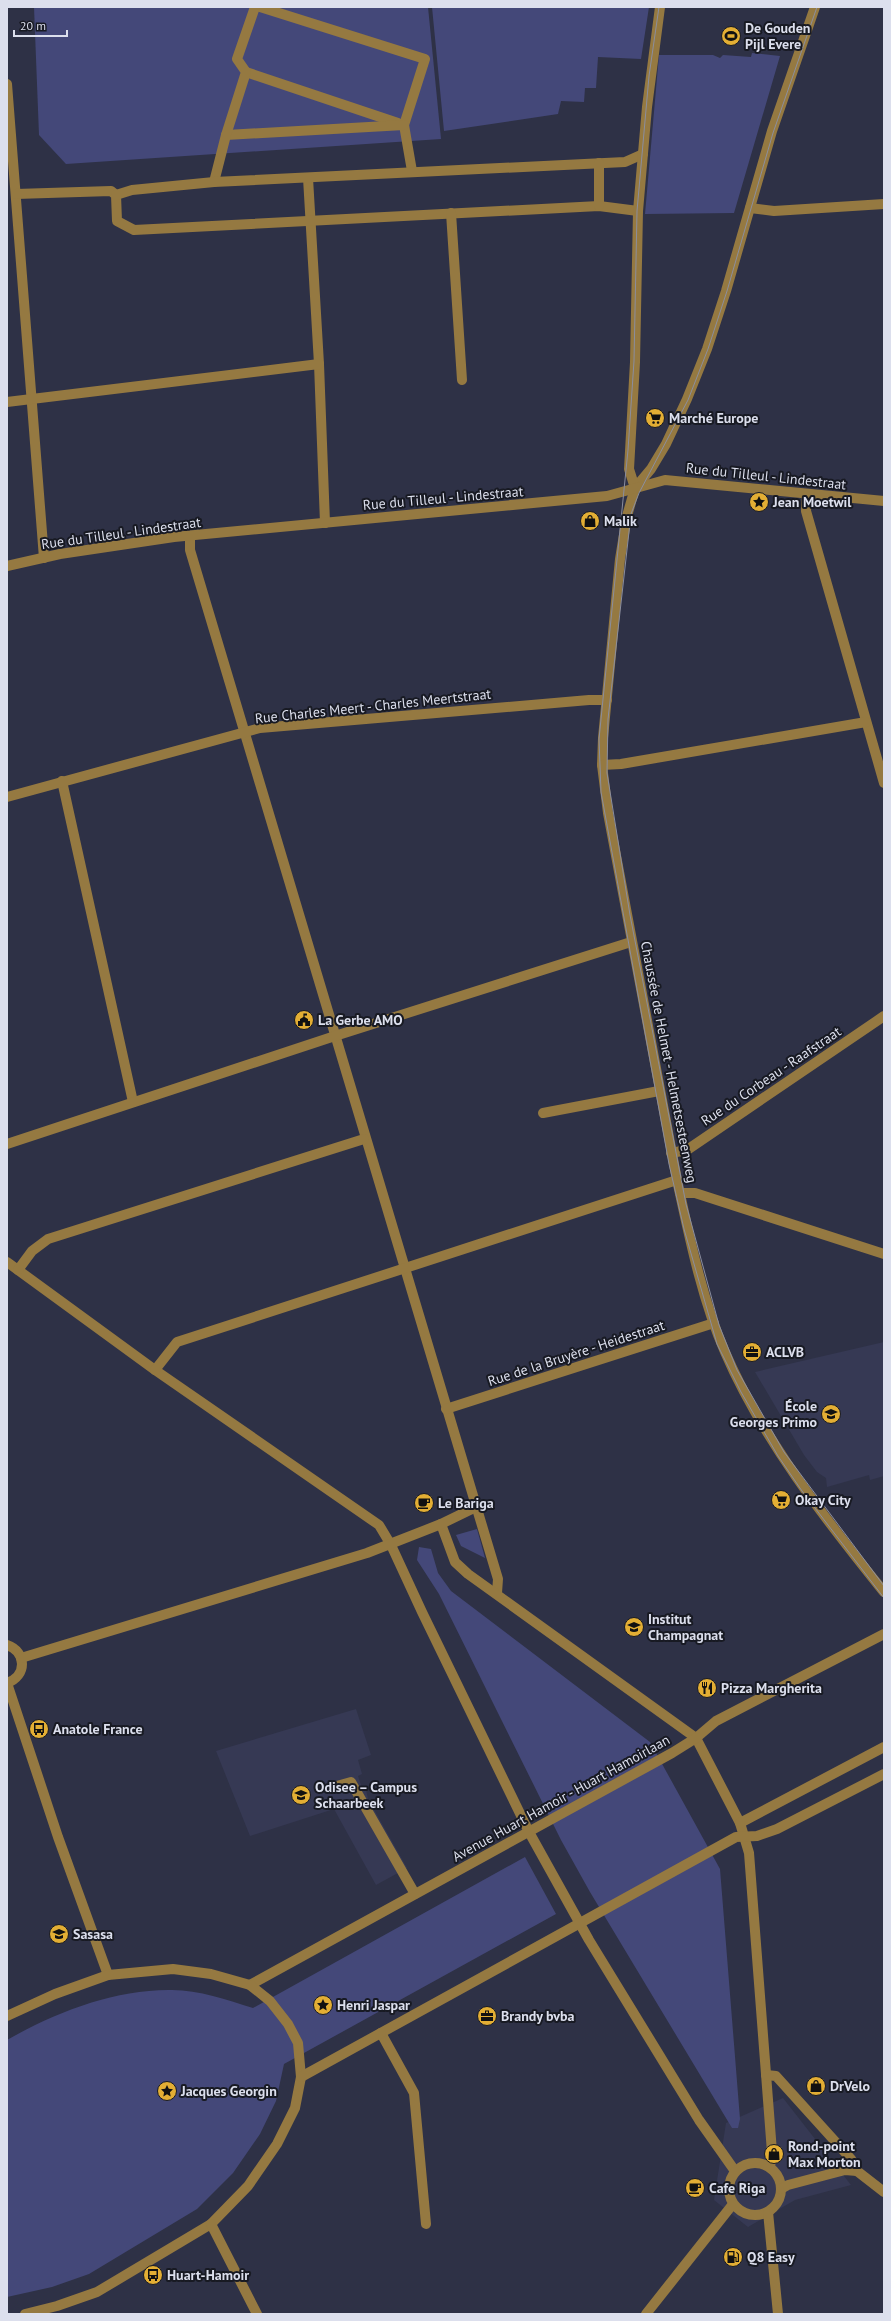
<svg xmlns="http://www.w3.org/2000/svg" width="891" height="2321" viewBox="0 0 891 2321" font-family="'PT Sans',sans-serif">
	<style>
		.built { fill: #363954 }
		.green { fill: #444879 }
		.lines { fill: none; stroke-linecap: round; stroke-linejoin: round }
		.minor { stroke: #957941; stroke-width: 10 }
		.tram { stroke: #8b8e9f; stroke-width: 1 }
		.labels { text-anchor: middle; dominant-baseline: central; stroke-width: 4; stroke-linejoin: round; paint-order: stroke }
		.poi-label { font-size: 14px; font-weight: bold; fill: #dcdfed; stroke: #181a23; text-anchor: start }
		.street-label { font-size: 14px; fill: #dcdfed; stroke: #181a23 }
	</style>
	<rect width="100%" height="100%" fill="#2e3146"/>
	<!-- built -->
	<g class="built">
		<path d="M884,1342V1476L870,1480L869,1475L827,1487L826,1478L817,1472L804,1455L755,1372Z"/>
		<path d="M356,1709L371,1755L358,1760L362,1774L358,1776L363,1791L366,1790L368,1799L407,1868L376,1885L334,1809L250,1836L216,1751Z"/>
		<path d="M783,2098L851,2185L795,2200L748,2227L714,2200L726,2123Z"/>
	</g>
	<!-- green -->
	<g class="green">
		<path d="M34,7H428L441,139L66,164L39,135Z"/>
		<path d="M432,7H649L641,59L598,57L596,88H585L584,102L561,101L558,114L444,131Z"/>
		<path d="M752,53L780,56L734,213L645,214L659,55H713L720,58L723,55L751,57Z"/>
		<path d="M477,1529L485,1558L461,1546L456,1535Z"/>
		<path d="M419,1547L431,1549L438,1573L451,1591L650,1742L720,1869L740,2119L738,2128H732L590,1892L561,1840L439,1594L417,1560Z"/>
		<path d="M525,1857L556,1914L284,2064L276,2101L260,2134L233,2173L197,2209L89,2274L52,2287L7,2297V2040C56,2012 115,1989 172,1990C199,1990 227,2000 253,2008Z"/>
	</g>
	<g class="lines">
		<!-- minor -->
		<g class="minor">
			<path d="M260,7L425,59L404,125L412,171"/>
			<path d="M815,7L772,131L726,291L707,349L687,399L666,444L651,469L635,488L627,516L620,559L603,738L602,765L608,813L677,1180C689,1235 702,1300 725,1352C762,1438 825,1519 884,1592"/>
			<path d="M246,72L398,123"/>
			<path d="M7,84L44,558"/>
			<path d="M226,135L404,125"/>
			<path d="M308,178L319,364L325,523"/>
			<path d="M214,182L226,135L246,72L237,59L255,7"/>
			<path d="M16,194L111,191L116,195L117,221L134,230L599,206L638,211"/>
			<path d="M116,195L132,190L214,182L625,162L643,154"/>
			<path d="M599,206V163"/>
			<path d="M750,208L774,211L884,204"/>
			<path d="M451,213L462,380"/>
			<path d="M7,402L319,364"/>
			<path d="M635,488L629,469L635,362L638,211L647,107L660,7"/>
			<path d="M807,494L806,511L884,783"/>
			<path d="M190,536V550C292,893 395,1236 498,1579L497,1593"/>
			<path d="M7,566L60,554L174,537L607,496L665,480L884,501"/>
			<path d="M602,765L621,764L866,722"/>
			<path d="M62,781L133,1102"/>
			<path d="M7,797L260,728L589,700H607"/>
			<path d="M543,1113L659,1091"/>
			<path d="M7,1144L335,1036L631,942"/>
			<path d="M671,1153L687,1150L884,1016"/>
			<path d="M680,1193H695L884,1254"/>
			<path d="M7,1262L155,1370L379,1525L391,1545L422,1612L529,1832L589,1940L699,2120L735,2171"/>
			<path d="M18,1270L32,1251L48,1239L364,1139"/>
			<path d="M155,1370L177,1342L677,1180"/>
			<path d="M446,1409L714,1323"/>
			<path d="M441,1524L455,1562L468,1574L696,1738L740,1823L749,1853L772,2152L770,2167"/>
			<path d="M7,1645C27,1652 27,1676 7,1683"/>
			<path d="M21,1658L367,1553L441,1524L476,1507"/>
			<path d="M7,1683L58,1837L108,1975"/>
			<path d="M330,1788L351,1782L415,1894"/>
			<path d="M740,1823L884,1747"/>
			<path d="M250,1985L672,1753L696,1738L716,1721L884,1634"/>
			<path d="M7,2016L55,1994L108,1975L173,1969L211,1974L250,1985L270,2001L288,2024L298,2043L301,2077L295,2108L277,2144L248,2186L211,2224L97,2292L57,2306L25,2314"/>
			<path d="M381,2033L414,2093L426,2224"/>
			<path d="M766,2075L776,2076L851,2159L857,2171L884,2192"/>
			<path d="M301,2077L736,1837L757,1836L777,1829L884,1774"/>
			<circle cx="755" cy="2189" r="26"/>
			<path d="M781,2189L788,2185L845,2170L857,2171"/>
			<path d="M768,2212L778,2314"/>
			<path d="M211,2224L257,2314"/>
			<path d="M646,2314L733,2204"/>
		</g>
		<!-- tram -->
		<g class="tram">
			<path d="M659,7L649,76L637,211L634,361L628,450L599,739L601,792L669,1164L684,1229L717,1344L741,1392L778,1456L802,1491L884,1598"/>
			<path d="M817,7L773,133L727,291L708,349L688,400L639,493L631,514L608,719L607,773L630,915L686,1204L719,1325L737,1370L784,1452L884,1586"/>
		</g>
	</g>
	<!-- icons -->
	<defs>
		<g id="stadium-disc" transform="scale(1)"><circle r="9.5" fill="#e3ae34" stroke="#181a23"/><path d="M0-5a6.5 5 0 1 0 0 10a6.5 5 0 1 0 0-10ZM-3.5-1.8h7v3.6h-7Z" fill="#111"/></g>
		<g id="supermarket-disc" transform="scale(1)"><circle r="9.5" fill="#e3ae34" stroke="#181a23"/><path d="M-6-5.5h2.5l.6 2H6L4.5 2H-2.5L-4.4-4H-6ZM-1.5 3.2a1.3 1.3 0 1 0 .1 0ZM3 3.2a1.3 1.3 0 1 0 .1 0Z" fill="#111"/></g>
		<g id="sight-disc" transform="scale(1)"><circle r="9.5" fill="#e3ae34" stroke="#181a23"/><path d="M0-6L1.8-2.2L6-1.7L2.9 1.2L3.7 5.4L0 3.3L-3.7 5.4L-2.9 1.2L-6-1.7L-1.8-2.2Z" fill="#111"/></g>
		<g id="shop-disc" transform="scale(1)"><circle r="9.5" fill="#e3ae34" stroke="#181a23"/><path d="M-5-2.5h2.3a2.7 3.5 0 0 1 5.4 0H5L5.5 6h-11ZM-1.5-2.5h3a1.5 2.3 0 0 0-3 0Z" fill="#111"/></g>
		<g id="civic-disc" transform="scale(1)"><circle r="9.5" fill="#e3ae34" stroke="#181a23"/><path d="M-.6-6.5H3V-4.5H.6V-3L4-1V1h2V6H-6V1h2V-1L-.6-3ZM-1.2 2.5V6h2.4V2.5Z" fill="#111"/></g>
		<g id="office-disc" transform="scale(1)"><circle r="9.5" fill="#e3ae34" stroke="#181a23"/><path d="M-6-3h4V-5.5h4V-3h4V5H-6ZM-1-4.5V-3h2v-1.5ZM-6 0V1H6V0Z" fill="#111"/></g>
		<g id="school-disc" transform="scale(1)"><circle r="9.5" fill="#e3ae34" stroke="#181a23"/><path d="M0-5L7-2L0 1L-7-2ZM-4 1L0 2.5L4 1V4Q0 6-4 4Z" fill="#111"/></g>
		<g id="cafe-disc" transform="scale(1)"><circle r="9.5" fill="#e3ae34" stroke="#181a23"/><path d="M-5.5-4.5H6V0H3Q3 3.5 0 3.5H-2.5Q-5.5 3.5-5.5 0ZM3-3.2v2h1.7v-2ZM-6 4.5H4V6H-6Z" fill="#111"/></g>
		<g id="restaurant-disc" transform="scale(1)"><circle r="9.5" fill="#e3ae34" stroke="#181a23"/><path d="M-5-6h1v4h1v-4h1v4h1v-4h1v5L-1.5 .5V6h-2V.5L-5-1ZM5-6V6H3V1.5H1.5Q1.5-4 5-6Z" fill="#111"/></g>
		<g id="bus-disc" transform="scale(1)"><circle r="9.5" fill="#e3ae34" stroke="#181a23"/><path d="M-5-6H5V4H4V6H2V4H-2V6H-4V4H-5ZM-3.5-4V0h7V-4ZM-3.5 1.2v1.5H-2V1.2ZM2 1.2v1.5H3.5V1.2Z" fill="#111"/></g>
		<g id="university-disc" transform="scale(1)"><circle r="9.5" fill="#e3ae34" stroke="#181a23"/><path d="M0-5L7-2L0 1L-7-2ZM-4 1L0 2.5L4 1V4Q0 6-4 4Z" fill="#111"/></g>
		<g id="fuel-disc" transform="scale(1)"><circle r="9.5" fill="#e3ae34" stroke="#181a23"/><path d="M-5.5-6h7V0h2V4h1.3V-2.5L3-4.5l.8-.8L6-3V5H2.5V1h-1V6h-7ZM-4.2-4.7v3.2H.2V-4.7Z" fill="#111"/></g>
	</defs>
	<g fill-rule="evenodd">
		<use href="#stadium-disc" x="731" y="36"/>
		<use href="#supermarket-disc" x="655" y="418"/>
		<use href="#sight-disc" x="759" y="502"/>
		<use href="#shop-disc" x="590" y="521"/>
		<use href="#civic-disc" x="304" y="1020"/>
		<use href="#office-disc" x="752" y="1352"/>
		<use href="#school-disc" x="831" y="1414"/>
		<use href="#supermarket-disc" x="781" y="1500"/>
		<use href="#cafe-disc" x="424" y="1503"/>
		<use href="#school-disc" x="634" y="1627"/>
		<use href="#restaurant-disc" x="707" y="1688"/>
		<use href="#bus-disc" x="39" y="1729"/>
		<use href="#university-disc" x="301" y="1795"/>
		<use href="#university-disc" x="59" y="1934"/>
		<use href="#sight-disc" x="323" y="2005"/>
		<use href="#office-disc" x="487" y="2016"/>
		<use href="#shop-disc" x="816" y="2086"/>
		<use href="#sight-disc" x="167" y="2091"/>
		<use href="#shop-disc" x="774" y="2154"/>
		<use href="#cafe-disc" x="695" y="2188"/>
		<use href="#fuel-disc" x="733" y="2257"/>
		<use href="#bus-disc" x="153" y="2275"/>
	</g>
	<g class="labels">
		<!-- poi labels -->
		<g class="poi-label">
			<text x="745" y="28">De Gouden<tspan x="745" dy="16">Pijl Evere</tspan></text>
			<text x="669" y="418">Marché Europe</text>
			<text x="773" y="502">Jean Moetwil</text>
			<text x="604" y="521">Malik</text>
			<text x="318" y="1020">La Gerbe AMO</text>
			<text x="766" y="1352">ACLVB</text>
			<text x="817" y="1406" text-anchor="end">École<tspan x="817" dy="16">Georges Primo</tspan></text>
			<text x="795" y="1500">Okay City</text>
			<text x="438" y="1503">Le Bariga</text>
			<text x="648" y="1619">Institut<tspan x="648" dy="16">Champagnat</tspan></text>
			<text x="721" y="1688">Pizza Margherita</text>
			<text x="53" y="1729">Anatole France</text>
			<text x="315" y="1787">Odisee – Campus<tspan x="315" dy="16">Schaarbeek</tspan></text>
			<text x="73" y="1934">Sasasa</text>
			<text x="337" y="2005">Henri Jaspar</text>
			<text x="501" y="2016">Brandy bvba</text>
			<text x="830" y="2086">DrVelo</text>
			<text x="181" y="2091">Jacques Georgin</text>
			<text x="788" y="2146">Rond-point<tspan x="788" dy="16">Max Morton</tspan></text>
			<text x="709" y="2188">Cafe Riga</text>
			<text x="747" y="2257">Q8 Easy</text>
			<text x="167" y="2275">Huart-Hamoir</text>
		</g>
		<!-- street labels -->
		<g class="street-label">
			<text transform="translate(766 476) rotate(6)">Rue du Tilleul - Lindestraat</text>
			<text transform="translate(443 498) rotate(-5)">Rue du Tilleul - Lindestraat</text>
			<text transform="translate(121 533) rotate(-8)">Rue du Tilleul - Lindestraat</text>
			<text transform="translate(373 706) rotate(-6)">Rue Charles Meert - Charles Meertstraat</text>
			<text transform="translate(669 1062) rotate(79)">Chaussée de Helmet - Helmetsesteenweg</text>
			<text transform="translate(771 1076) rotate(-34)">Rue du Corbeau - Raafstraat</text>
			<text transform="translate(576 1353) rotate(-18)">Rue de la Bruyère - Heidestraat</text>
			<text transform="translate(561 1798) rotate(-29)">Avenue Huart Hamoir - Huart Hamoirlaan</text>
		</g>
	</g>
	<!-- border -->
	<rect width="891" height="2321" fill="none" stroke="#dcdfed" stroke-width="16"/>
	<!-- scale -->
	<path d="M14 30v6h53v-6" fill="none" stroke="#dcdfed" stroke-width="2"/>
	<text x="20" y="30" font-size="12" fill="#dcdfed" stroke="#181a23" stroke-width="3" paint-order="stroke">20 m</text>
</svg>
